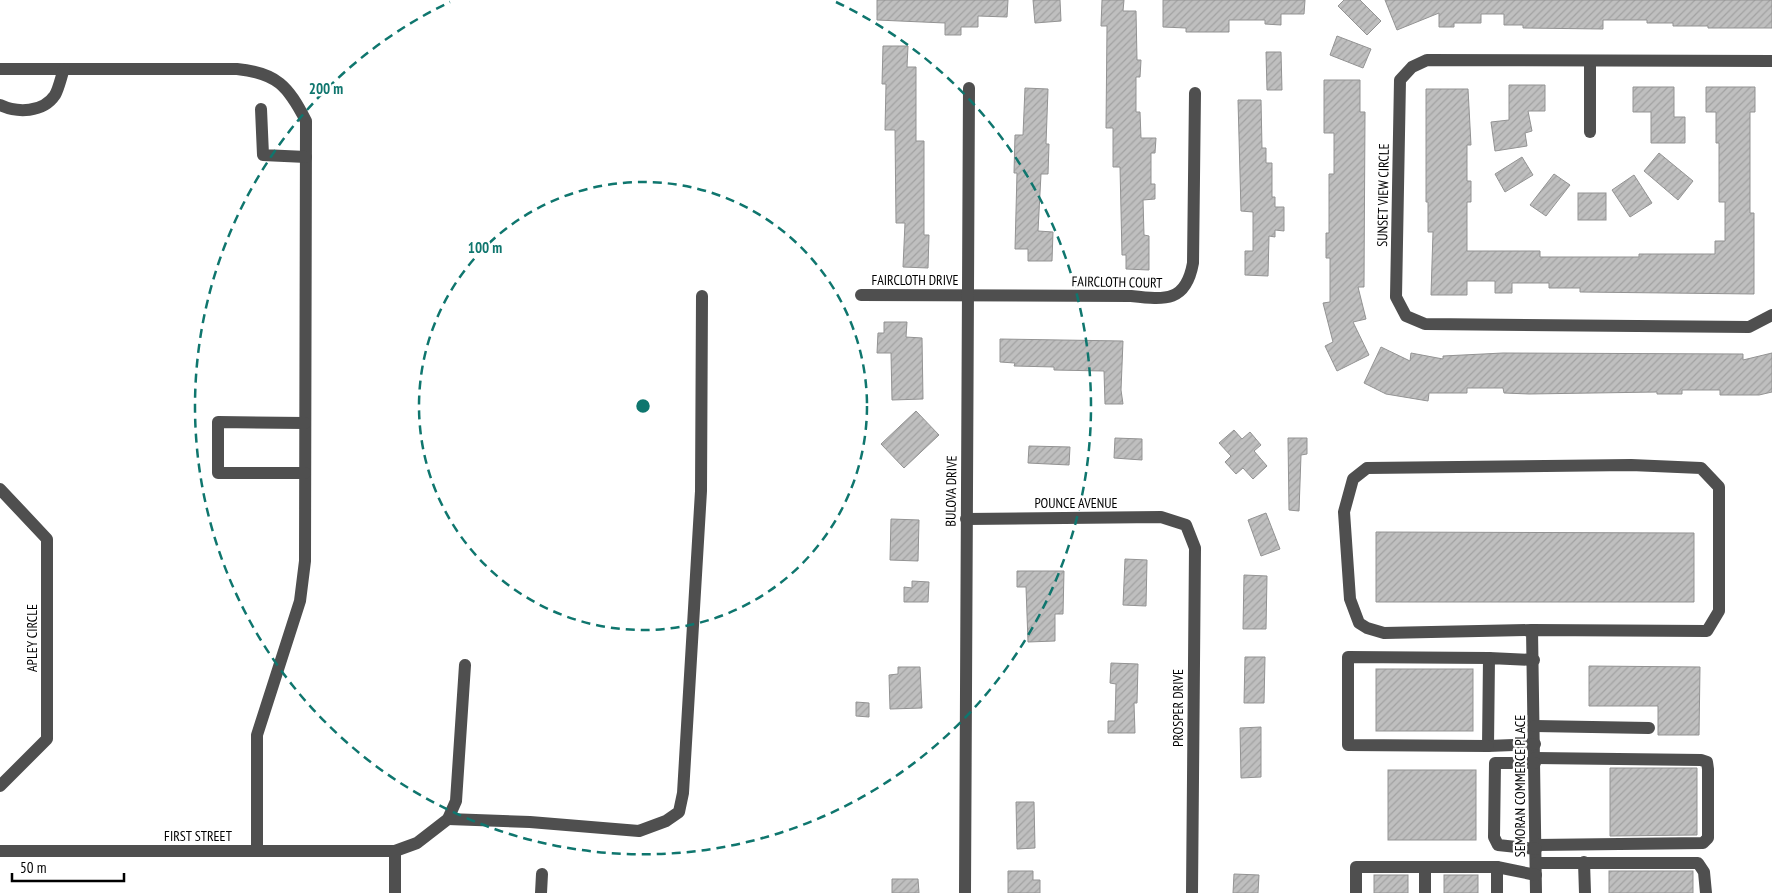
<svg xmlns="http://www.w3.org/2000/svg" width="1772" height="893" viewBox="0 0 1772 893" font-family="'PT Sans Narrow',sans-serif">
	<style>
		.building { fill: url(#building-hatch); stroke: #939393 }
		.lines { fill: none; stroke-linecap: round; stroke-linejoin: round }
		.minor { stroke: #4f4f4f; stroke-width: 12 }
		.ring { fill: none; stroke: #0f766e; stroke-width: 2.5; stroke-dasharray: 9 6 }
		.labels { text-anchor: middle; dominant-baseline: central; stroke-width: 4.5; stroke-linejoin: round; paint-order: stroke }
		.street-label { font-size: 14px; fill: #000; stroke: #fff }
		.centre { fill: #0f766e; stroke: #fff; stroke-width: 2.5 }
		.ring-label { font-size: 15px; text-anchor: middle; font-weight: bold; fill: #0f766e; stroke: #fff; stroke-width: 4.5; stroke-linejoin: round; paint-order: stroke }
	</style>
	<defs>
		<pattern id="building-hatch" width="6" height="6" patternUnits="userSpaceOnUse" patternTransform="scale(1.25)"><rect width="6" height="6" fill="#bfbfbf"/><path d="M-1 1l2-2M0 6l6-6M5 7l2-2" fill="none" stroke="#a2a2a2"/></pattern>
	</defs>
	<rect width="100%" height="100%" fill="#fff"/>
	<!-- building -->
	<g class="building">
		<path d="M877,0H1008L1007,17L978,16V27H961V35H945V23L877,20Z"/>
		<path d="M1033,0H1060L1061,21L1035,23Z"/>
		<path d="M1102,0H1124L1123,11H1136L1137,60H1141L1140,77H1136V112H1140L1141,138H1156L1155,153H1151V184H1155V199L1143,200L1144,235L1149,236V270L1126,269V255H1122L1120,167H1113V128H1106L1107,26H1101Z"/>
		<path d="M1163,0H1305L1304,14H1281V25L1265,24V20H1229V32H1186V28L1163,27Z"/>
		<path d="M1344,0H1360L1381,21L1367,35L1338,6Z"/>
		<path d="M1385,0H1772V28H1708V26H1673V23H1647V20H1603V29L1523,28V25H1504V14H1481V23H1454V27H1439V13L1397,30Z"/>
		<path d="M1337,36L1371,49L1363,68L1330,55Z"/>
		<path d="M883,46H908L907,67H916V141H924V235H929L928,268L903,267L905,223H896L895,130H885L886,84H882Z"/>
		<path d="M1266,52H1281L1282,90H1267Z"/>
		<path d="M1324,80H1360V112H1365L1364,287H1358L1366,319L1353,322L1369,355L1337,371L1325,346L1333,342L1323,303L1330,302V258H1326V233H1329V174H1334V133H1324Z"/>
		<path d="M1509,85H1545V111H1528L1532,131L1525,133L1527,146L1495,151L1491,122L1509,120Z"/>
		<path d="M1633,87H1674V117H1685V143H1651V112H1633Z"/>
		<path d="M1706,87H1755V112H1750V213H1754V294L1580,292V288H1549V283H1512V293H1495V281H1467V295H1431L1433,232H1428V202H1426V89H1468L1471,145H1467V181H1471V202H1467V251H1540V257H1639V254H1715V241H1725V202H1719V143H1716V112H1706Z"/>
		<path d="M1025,88L1048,89L1046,144H1049L1048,174H1041L1038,231L1053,232L1052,261H1028V249H1015L1017,173H1014L1015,135H1023Z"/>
		<path d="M1238,100H1261L1262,148H1266V163H1272V197H1275V207H1284V231L1275,230V237L1269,236L1268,276L1245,275V251H1253V212L1241,211Z"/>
		<path d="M1659,153L1693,181L1678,200L1644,171Z"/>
		<path d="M1522,157L1533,175L1505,192L1495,174Z"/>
		<path d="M1554,174L1570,185L1546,216L1530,205Z"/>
		<path d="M1634,175L1652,203L1630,217L1612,190Z"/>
		<rect x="1578" y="193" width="28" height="27"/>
		<path d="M884,322H907L906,337L922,338L923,399L892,400L891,353H877L878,333H884Z"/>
		<path d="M1000,339L1123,341L1121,390L1123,404H1105L1104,371L1054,370V367L1014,366L1015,363L1000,362Z"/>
		<path d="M1381,347L1410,361L1411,353L1443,359V356L1503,353L1743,354V360L1772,353V392L1759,395H1720V390H1682V394H1657V392L1529,394L1504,393L1503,388H1467V393H1429L1428,401L1386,394L1364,383Z"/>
		<path d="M916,411L939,435L904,468L881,444Z"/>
		<path d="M1234,430L1242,439L1250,432L1261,445L1254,451L1267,466L1253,479L1243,468L1236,474L1225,462L1231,456L1219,443Z"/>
		<path d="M1115,438L1142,439V460L1114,458Z"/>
		<path d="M1288,438H1307V454L1301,455L1299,511L1289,510Z"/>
		<path d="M1029,446L1070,447L1069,465L1028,463Z"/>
		<path d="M1266,513L1280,549L1261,556L1248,520Z"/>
		<path d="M891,519L919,520L918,561L890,560Z"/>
		<path d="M1376,532L1694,533V602H1376Z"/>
		<path d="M1125,559L1147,560L1146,606L1123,605Z"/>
		<path d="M1017,571H1064L1063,614H1055V641L1028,642L1026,587H1017Z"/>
		<path d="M1244,575L1267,576L1266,629H1243Z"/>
		<path d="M912,581L929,582L928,602H904V587L912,588Z"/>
		<path d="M1245,657H1265L1264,703H1244Z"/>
		<path d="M1111,663L1138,664L1137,703H1134L1135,733H1108V721H1115L1116,684L1110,683Z"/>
		<path d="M1589,666L1700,667L1699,735H1658V706H1589Z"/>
		<path d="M898,667H920L922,708L890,709L889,675L898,674Z"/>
		<rect x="1376" y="669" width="97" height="62"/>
		<path d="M856,702L869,703V717L856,716Z"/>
		<path d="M1261,727V777L1241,778L1240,728Z"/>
		<path d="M1610,768H1697V835L1610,836Z"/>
		<rect x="1388" y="770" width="88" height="70"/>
		<path d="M1016,802H1034L1035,848L1017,849Z"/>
		<path d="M1008,871H1033V880H1040V893H1008Z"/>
		<rect x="1609" y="871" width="84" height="22"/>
		<path d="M1234,874L1259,875L1258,893H1233Z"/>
		<rect x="1374" y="875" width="34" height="18"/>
		<rect x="1444" y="875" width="34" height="18"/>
		<path d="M892,879H918L919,893H892Z"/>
	</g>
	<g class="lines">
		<!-- minor -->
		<g class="minor">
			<path d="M1590,61V132"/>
			<path d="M1772,61L1427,60L1412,67L1400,80L1396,297L1406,316L1425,324L1749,327L1772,315"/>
			<path d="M0,69H237C277,73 288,86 306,121L305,561L300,601L257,735V851"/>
			<path d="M0,105C17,113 43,113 55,95C59,88 61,77 64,69"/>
			<path d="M261,109L263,155L306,157"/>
			<path d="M861,295L1131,296C1166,300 1186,302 1193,263L1195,93"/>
			<path d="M1631,465L1701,468L1719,487V611L1707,631L1532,630L1384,633L1367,628L1359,623L1350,599L1344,512L1353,479L1367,468Z"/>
			<path d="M305,473H218V422L305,423"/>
			<path d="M0,489L47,539V739L0,786"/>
			<path d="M966,519L1161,517L1186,525L1195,548L1192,893"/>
			<path d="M1532,630L1536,893"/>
			<path d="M1534,660L1489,658L1488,746L1535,744"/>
			<path d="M1535,726L1649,728"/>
			<path d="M1488,746L1348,745V657L1489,658"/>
			<path d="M1535,758L1701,760L1707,762L1708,769V838L1703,843L1536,845"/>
			<path d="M1535,763H1495L1494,837L1498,845L1536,849"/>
			<path d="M448,819L530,822L639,831L666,821L679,812L683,793L701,491L702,296"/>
			<path d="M0,851H395L417,843L448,819L456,801L465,665"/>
			<path d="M1584,862L1585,893"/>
			<path d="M1536,863H1698L1704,872L1706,893"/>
			<path d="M1425,867V893"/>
			<path d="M1497,867V893"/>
			<path d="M395,893V851"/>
			<path d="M541,893L542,874"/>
			<path d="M965,893L969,88"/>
			<path d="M1356,893V867H1497L1536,875"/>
		</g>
	</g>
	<!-- distance rings -->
	<g class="ring">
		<circle cx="643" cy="406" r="224"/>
		<path d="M836 2A448 448 0 1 1 450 2"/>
	</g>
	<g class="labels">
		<!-- street labels -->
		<g class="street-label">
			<text transform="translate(1383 195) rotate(-89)">SUNSET VIEW CIRCLE</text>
			<text x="915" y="280">FAIRCLOTH DRIVE</text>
			<text transform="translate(1117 282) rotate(1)">FAIRCLOTH COURT</text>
			<text transform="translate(951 491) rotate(-89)">BULOVA DRIVE</text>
			<text x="1076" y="503">POUNCE AVENUE</text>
			<text transform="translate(32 638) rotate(-90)">APLEY CIRCLE</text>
			<text transform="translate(1178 708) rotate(-90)">PROSPER DRIVE</text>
			<text transform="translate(1520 786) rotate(-90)">SEMORAN COMMERCE PLACE</text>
			<text x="198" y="836">FIRST STREET</text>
		</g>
	</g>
	<circle cx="643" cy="406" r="8" class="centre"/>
	<g class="ring-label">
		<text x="326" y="94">200 m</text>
		<text x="485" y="253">100 m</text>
	</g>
	<!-- scale -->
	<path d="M12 873v8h112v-8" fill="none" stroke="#000000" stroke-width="2.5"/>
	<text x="20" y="873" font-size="15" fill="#000000" stroke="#ffffff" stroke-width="4" paint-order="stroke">50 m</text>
</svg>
